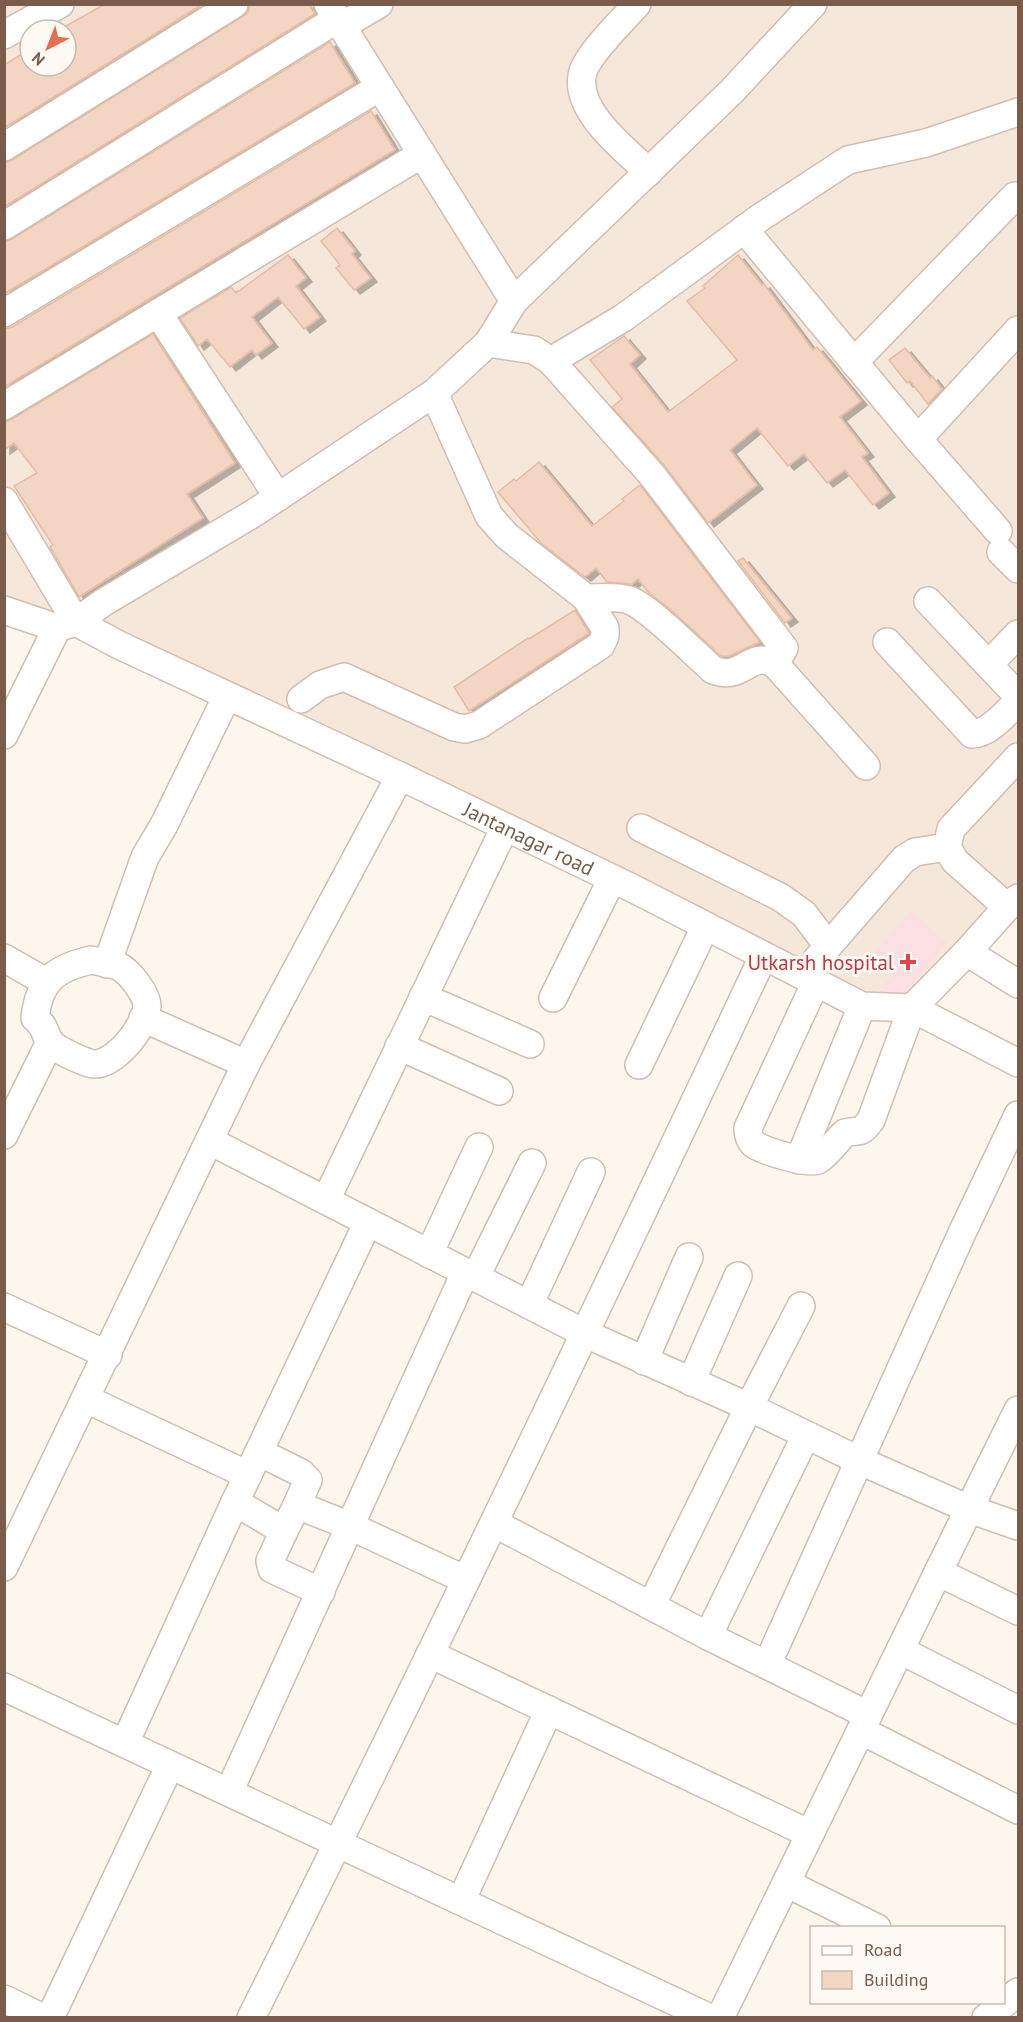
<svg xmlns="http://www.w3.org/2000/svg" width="1023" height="2022" viewBox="0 0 1023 2022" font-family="'PT Sans',sans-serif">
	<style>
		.residential { fill: #f5e8da; fill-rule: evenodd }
		.medical { fill: #fbdfe3 }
		.building { fill: #f3d5c3; stroke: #e6bba3; stroke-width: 1.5; filter: url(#shadow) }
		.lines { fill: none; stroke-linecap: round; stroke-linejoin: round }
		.minor-casing { stroke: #d1beb0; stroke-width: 30 }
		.minor { stroke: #fff; stroke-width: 27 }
		.health-dot { fill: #e0444e; stroke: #fffaf3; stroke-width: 2 }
		.labels { text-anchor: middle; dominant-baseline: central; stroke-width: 6; stroke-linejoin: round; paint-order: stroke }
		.street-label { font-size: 21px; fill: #7a5c4d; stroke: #fffaf3 }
		.health-label { font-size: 21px; fill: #be3a42; stroke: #fffaf3; text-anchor: end }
	</style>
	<defs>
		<filter id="shadow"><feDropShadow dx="6" dy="4" stdDeviation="0" flood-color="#0004"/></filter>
	</defs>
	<rect width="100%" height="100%" fill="#fdf6ec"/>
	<!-- residential -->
	<path class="residential" d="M4,5H1018V895L910,1001L864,1000L97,624L5,598ZM30,30H66V66H30Z"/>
	<!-- medical -->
	<path class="medical" d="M911,911L947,943L898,1000L882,987L896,971L875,953Z"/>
	<!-- building -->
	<g class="building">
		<path d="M105,4H203L4,128V65L30,49V66H66V30H59Z"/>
		<path d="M250,4H309L315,14L4,207V163L12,160L242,17L248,12Z"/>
		<path d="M330,42L355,83L4,294V242L12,239Z"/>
		<path d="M371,111L395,150L4,387V329L12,327Z"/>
		<path d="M337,228L355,251L352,254L371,278L354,290L336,268L340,265L321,241Z"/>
		<path d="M288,255L306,278L296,286L320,317L304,329L278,297L252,317L272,343L256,355L252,350L230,367L207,339L198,346L180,318L231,287L236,293Z"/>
		<path d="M738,255L762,285L764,284L813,350L817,347L861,401L840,417L868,453L862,457L889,493L873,505L845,470L827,483L804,454L788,466L757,428L730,450L757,485L708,523L664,465L612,407L622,399L590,360L624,336L640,355L630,364L668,412L737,360L687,301L705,288L703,286Z"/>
		<path d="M153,334L235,463L187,494L203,518L79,597L50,547L53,545L14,486L37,473L14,443L4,450V422L12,419Z"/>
		<path d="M905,348L930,378L932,376L942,389L928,404L910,381L907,383L889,360Z"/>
		<path d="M539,462L592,526L624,501L622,499L640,485L760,642L729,656H721L670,609L649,593L638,579L632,584L607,582L596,568L585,577L541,543L498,492L514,479L516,481Z"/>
		<path d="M743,558L792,618L785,623L738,561Z"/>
		<path d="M575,610L589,633L588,634L469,711L454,687L528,638L529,639Z"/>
	</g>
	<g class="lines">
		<!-- minor casing -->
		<g class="minor-casing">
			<g id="minor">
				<path d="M328,4L514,301"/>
				<path d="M637,4C622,21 592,50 584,69C569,107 625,150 649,172"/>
				<path d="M342,26L379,4"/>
				<path d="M4,35L60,4"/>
				<path d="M4,147L234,4"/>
				<path d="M4,226L337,19"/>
				<path d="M744,229L918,439L1018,330"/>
				<path d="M4,313L380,87"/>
				<path d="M158,313L278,497"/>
				<path d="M488,343L534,350L551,361L623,318L761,217L848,160L926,143L1018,112"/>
				<path d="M551,361L652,475L784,648L775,664"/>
				<path d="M854,362L1015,196"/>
				<path d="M4,406L422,154"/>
				<path d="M918,439L998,531"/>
				<path d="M4,501L76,622L104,602L254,513L434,393L488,343L514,301L732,91L813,4"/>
				<path d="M1001,552L1018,569"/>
				<path d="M586,598C600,598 616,596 629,600C649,607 695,654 713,670C744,682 749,649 775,664L866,766"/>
				<path d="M928,601L1018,696"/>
				<path id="s1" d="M4,610L57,628L76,622L119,645L400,776L634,889L862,1006L912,1008L967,952L1007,907L1018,898"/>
				<path d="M887,642L972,734C989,734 1007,712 1018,701"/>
				<path d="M989,664L1018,634"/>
				<path d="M301,699L320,685L344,677L454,727L465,729L479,725L601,645L605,636V628L586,598L507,536L489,516L434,393"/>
				<path d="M4,735L57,628"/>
				<path d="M641,828L780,897L804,914L828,946"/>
				<path d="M1007,907L955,861L947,847L951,829L1018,757"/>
				<path d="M967,952L1018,984"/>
				<path d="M4,958L46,982"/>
				<path d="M817,959L904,859L915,852L947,847"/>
				<path d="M91,960C99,962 110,963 118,966C129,971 147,994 147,1006C146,1027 111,1071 89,1063C80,1060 54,1049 49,1041C43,1029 46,1028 35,1018C39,980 56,968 91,960Z"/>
				<path d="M107,964L145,857L164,825L227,696"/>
				<path d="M816,982L748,1128C748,1134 750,1141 755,1145C765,1151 809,1165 818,1160C828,1154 836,1141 845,1133C861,1128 858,1137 871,1120L912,1008L1018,1063"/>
				<path d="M423,997L530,1044"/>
				<path d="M553,998L612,879"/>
				<path d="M143,1018L246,1064"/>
				<path d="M399,1046L499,1091"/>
				<path d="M639,1065L705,927"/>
				<path d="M4,1135L50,1042"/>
				<path d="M210,1141L586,1334L749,1407L858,1460L969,1509L1018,1410"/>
				<path d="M799,1160L862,1006"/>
				<path d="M326,1200L505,827"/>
				<path d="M429,1254L479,1147"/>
				<path d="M475,1278L532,1163"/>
				<path d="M529,1305L591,1172"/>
				<path d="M4,1307L108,1355"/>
				<path d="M644,1361L689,1257"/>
				<path d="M691,1382L738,1276"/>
				<path d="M86,1399L248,1475"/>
				<path d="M259,1452L301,1473L308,1480L297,1505"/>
				<path d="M235,1502L284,1531L297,1505L350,1526L466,1580"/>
				<path d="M494,1523L708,1636L868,1715"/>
				<path d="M284,1531L270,1561L272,1569L321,1592"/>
				<path d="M4,1567L246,1064L400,776"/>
				<path d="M938,1572L1018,1611"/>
				<path d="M651,1606L749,1407L801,1306"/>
				<path d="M708,1636L806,1435"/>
				<path d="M900,1650L1018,1710"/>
				<path d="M430,1654L810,1834"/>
				<path d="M767,1665L962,1233L1018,1115"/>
				<path d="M4,1687L710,2018"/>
				<path d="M862,1731L1018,1810"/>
				<path d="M125,1743L235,1502L368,1222"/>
				<path d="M229,1792L465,1273"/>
				<path d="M786,1883L877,1928"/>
				<path d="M461,1901L549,1710"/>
				<path d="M4,1999L43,2018"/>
				<path d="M50,2018L170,1765"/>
				<path d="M251,2018C427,1666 596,1312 763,957"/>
				<path d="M720,2018L969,1509L1018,1526"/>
				<path d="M986,2018L1018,1992"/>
			</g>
		</g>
		<!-- minor -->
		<use href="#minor" class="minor"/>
	</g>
	<!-- markers -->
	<path class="health-dot" d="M905 953h6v6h6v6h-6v6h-6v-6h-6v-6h6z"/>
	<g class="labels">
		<!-- street labels -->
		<g class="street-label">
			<text stroke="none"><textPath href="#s1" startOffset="578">Jantanagar road</textPath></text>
		</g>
		<!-- health labels -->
		<g class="health-label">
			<text x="894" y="962">Utkarsh hospital</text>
		</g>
	</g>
	<!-- border -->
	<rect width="1023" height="2022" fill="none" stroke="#7a5c4d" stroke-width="12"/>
	<!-- legend -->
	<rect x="810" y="1926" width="195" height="78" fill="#fffaf3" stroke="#cabbb1" stroke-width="1.5"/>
	<rect x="822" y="1946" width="30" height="9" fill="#ffffff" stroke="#cabbb1" stroke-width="1.5"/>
	<text x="864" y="1956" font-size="18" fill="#7a5c4d">Road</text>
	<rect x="822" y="1971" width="30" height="18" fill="#f3d5c3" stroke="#cabbb1" stroke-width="1.5"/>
	<text x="864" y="1986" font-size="18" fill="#7a5c4d">Building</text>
	<!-- north arrow -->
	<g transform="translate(48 48) rotate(222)"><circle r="28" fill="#fffaf3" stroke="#cabbb1" stroke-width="1.5"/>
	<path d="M0-4.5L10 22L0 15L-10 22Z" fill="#e76f51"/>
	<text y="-9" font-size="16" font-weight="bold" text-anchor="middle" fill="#7a5c4d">N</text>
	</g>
</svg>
